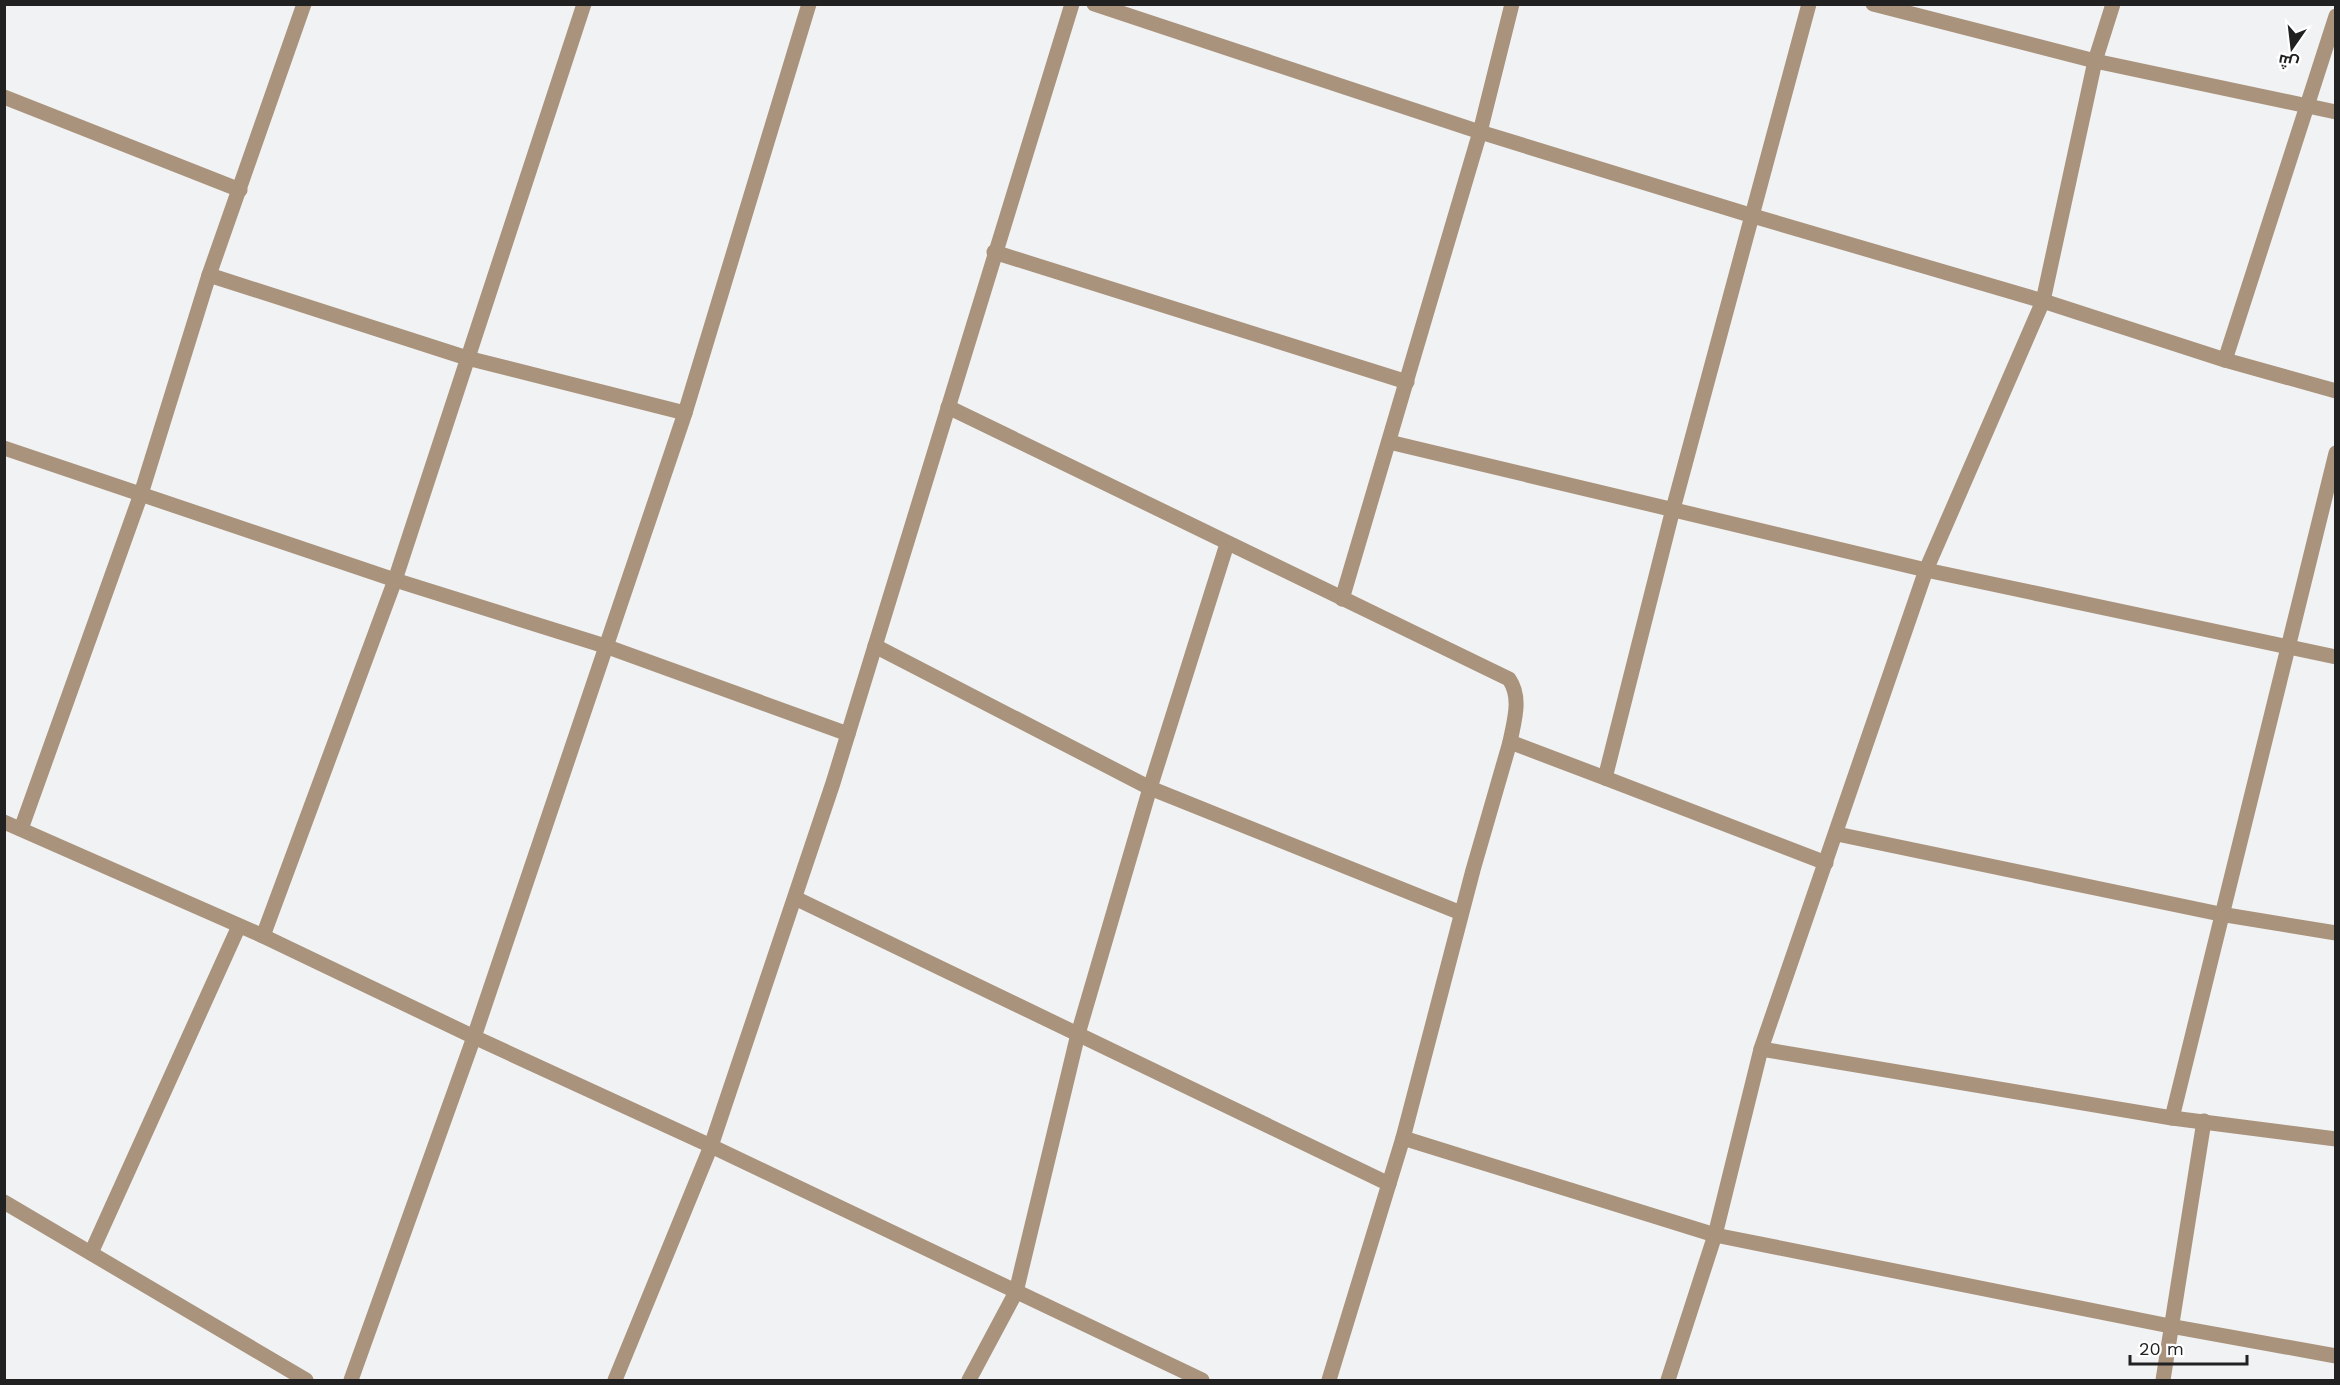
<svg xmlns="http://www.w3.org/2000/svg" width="2340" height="1385" viewBox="0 0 2340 1385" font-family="'Work Sans',Cairo,sans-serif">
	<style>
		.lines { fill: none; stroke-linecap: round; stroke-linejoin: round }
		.street { stroke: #a9937c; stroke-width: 15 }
	</style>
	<rect width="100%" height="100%" fill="#f1f2f3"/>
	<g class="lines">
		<!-- street -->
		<g class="street">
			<path d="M304,4L209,275L467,358L685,413"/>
			<path d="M809,4L685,413L474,1037L711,1146L1202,1380"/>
			<path d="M1094,4L1480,132L1753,216L2043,301L2225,360L2336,391"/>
			<path d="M1873,4L2095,61L2336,112"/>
			<path d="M4,97L240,190"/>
			<path d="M994,252L1407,382"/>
			<path d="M2225,360L2336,16"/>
			<path d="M948,407L1509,679C1522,698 1514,721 1510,742"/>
			<path d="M1389,442L1926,570L2336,657"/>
			<path d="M4,448L395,580L605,646L848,734"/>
			<path d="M1342,599L1480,132L1512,4"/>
			<path d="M875,646L1150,788L1461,913"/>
			<path d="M1605,778L1826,863"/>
			<path d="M4,822L263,936L474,1037L351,1380"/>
			<path d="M21,829L141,494L209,275"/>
			<path d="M1837,834L2220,914L2336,933"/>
			<path d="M795,898L1389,1184"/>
			<path d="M263,936L395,580L584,4"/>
			<path d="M1761,1049L2172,1118L2336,1139"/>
			<path d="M2172,1118L2336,453"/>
			<path d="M1403,1138L1715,1235L2170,1326L2336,1356"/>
			<path d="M4,1202L306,1380"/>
			<path d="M91,1253L239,926"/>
			<path d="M615,1380L711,1146L833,783L1072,4"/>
			<path d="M969,1380L1016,1292L1078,1034L1150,788L1227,544"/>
			<path d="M1329,1380L1403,1138L1473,870L1510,742L1605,778L1673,509L1809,4"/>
			<path d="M1668,1380L1715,1235L1761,1049L1926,570L2043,301L2095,61L2113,4"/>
			<path d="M2163,1380L2204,1121"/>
		</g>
	</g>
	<!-- border -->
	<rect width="2340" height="1385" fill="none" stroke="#212122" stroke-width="12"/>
	<!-- north arrow -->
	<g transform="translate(2292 48) rotate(194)" stroke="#ffffff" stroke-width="4.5" paint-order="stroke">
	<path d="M0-4.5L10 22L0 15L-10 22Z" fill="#212122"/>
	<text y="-9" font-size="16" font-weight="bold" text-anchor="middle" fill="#212122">ش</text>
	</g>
	<!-- scale -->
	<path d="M2130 1355v9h117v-9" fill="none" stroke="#212122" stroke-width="3"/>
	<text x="2139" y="1355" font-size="18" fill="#212122" stroke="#ffffff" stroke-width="4.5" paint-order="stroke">20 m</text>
</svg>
